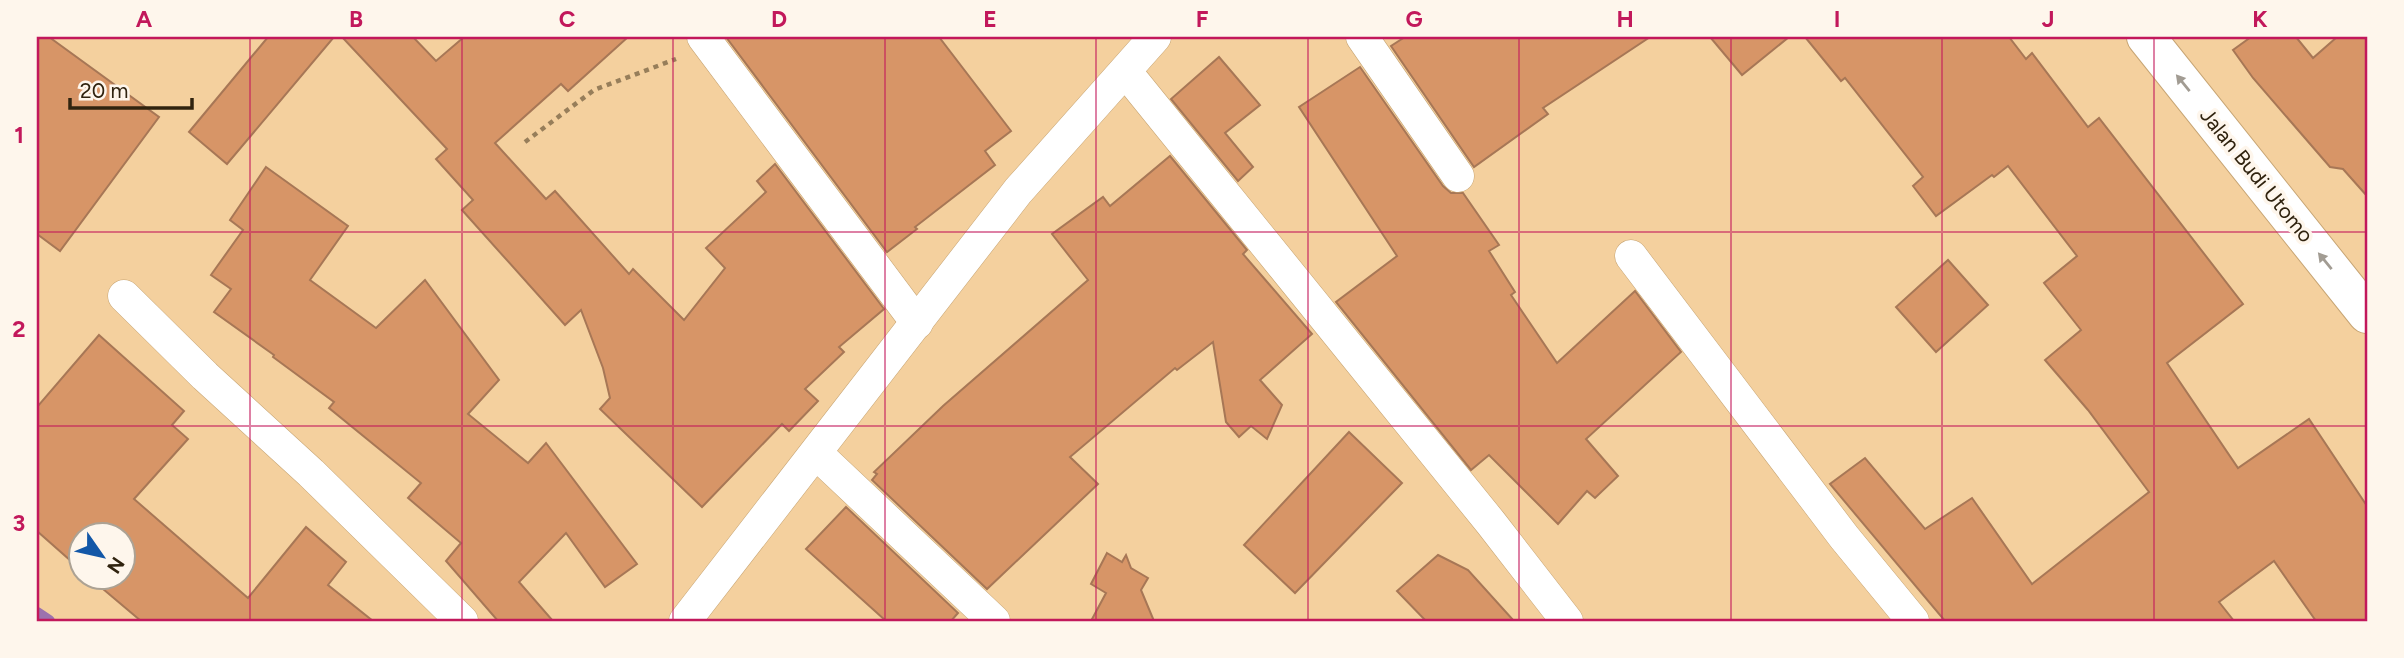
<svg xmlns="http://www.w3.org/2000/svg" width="2404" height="658" viewBox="0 0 2404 658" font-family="Figtree,sans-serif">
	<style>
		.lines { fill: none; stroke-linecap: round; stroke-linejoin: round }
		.stream { stroke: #9c72ae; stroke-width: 12 }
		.building { fill: #d79567; stroke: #a77756; stroke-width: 2 }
		.minor-casing { stroke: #c7a574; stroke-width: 33 }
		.tertiary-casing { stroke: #c7a574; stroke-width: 40 }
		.path { stroke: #977e5a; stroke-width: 4.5; stroke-dasharray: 5 5; stroke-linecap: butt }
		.minor { stroke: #fff; stroke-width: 32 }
		.tertiary { stroke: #fff; stroke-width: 38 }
		.oneway { fill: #a29c93 }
		.grid { fill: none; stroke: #c2185b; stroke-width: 2; stroke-opacity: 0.55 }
		.labels { text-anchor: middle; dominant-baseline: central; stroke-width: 7; stroke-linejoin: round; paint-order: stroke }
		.street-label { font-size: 21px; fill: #30230f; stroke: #fef6ec }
		.neatline { fill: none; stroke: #c2185b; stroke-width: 2.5 }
		.grid-label { font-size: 23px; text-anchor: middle; font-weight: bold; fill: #c2185b }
	</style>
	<rect width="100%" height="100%" fill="#f4d09e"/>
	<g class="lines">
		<!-- stream -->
		<path class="stream" d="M37,613L49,621"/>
	</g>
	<!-- building -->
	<g class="building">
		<path d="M37,37H49L159,117L60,251L37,234Z"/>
		<path d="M268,37H334L227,164L189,132Z"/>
		<path d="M342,37H413L436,61L464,37H628L568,91L561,84L495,143L546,199L555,191L629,274L633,269L684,320L725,268L706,248L766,192L757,181L775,164L884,309L839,347L844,352L805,389L818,401L789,431L782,424L702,507L600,409L610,398L603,368L581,310L565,325L462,210L473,200L436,159L447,149Z"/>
		<path d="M726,37H939L1011,131L985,151L995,165L915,227L917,229L887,252Z"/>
		<path d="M1405,37H1650L1543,108L1548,114L1474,167L1391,46Z"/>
		<path d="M1710,37H1789L1742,75Z"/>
		<path d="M1805,37H2009L2026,59L2032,53L2088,127L2099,118L2243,304L2167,363L2238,468L2309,419L2367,506V621H2316L2274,561L2219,602L2234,621H1945L1830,484L1865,458L1925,529L1972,498L2032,584L2149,492L2088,410L2045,360L2081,330L2044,283L2077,256L2008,166L1994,177L1992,175L1936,216L1913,186L1923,177L1845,78L1841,81Z"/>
		<path d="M2251,37H2296L2313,58L2337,37H2367V196L2343,169L2330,167L2253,78L2233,50Z"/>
		<path d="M1219,57L1260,105L1225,133L1253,167L1238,181L1171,99Z"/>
		<path d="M1360,67L1443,186L1451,193H1463L1499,245L1489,251L1515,292L1511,295L1557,363L1635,291L1681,352L1586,439L1618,476L1595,498L1587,491L1558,524L1489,455L1471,470L1336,302L1397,256L1299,107Z"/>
		<path d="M1170,156L1247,250L1243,254L1312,334L1260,380L1282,405L1267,439L1251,426L1239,437L1226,422L1213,342L1177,370L1175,368L1070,457L1098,484L987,589L872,480L877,474L874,472L943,406L1088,280L1052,234L1103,197L1110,206Z"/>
		<path d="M266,167L348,226L310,280L376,328L425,280L499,380L468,414L528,463L546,443L637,564L605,587L566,533L519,582L553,621H498L446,561L461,543L408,498L421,483L329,408L334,402L273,357L274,355L214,312L231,289L211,275L243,230L230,220Z"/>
		<path d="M1948,260L1988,305L1936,352L1896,307Z"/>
		<path d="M99,335L184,411L172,425L188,439L134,499L248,598L306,527L346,562L328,585L373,621H141L90,578H122V536H80V569L37,531V407Z"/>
		<path d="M1349,432L1402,483L1295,593L1244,545Z"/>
		<path d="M846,507L958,613L951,621H886L806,549Z"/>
		<path d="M1107,553L1122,562L1126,555L1131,568L1148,578L1141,590L1154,621H1091L1106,593L1091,584Z"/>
		<path d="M1438,555L1468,570L1514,621H1426L1397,591Z"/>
	</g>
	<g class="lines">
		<!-- minor casing -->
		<g class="minor-casing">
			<g id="minor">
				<path d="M703,37L917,323"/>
				<path d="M1362,37L1458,176"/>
				<path d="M1126,72L1491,523L1567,621"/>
				<path d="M1631,256L1844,537L1913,621"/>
				<path d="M124,296L205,376L311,473L462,621"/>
				<path d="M816,453L994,621"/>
				<path d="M685,621L1018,191L1155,37"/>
			</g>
		</g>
		<!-- tertiary casing -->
		<g class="tertiary-casing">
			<path id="tertiary" d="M2146,37L2367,314"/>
		</g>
		<!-- path -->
		<path class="path" d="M525,142L594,90L676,59"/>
		<!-- minor -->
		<use href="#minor" class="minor"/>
		<!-- tertiary -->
		<use href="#tertiary" class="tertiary"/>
	</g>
	<!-- one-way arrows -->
	<defs><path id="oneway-solid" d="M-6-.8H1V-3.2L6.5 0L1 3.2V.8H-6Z" transform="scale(1.75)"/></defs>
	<g class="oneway">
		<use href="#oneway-solid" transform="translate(2183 83) rotate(-129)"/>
		<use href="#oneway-solid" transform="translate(2325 261) rotate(-129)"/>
	</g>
	<!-- grid -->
	<path class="grid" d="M250,37V621M462,37V621M673,37V621M885,37V621M1096,37V621M1308,37V621M1519,37V621M1731,37V621M1942,37V621M2154,37V621M37,232H2367M37,426H2367"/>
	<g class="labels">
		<!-- street labels -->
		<g class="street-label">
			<text transform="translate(2257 175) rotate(51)">Jalan Budi Utomo</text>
		</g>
	</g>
	<!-- border -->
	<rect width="2404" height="658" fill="none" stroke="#fef6ec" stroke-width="77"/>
	<!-- north arrow -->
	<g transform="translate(102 556) rotate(124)"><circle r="33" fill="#fef6ec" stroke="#aca294" stroke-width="2"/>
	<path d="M0-5L12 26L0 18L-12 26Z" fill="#1357a7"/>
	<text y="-10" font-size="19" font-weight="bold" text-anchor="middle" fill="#30230f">N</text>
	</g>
	<!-- scale -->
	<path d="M70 98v10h122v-10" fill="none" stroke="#30230f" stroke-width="3.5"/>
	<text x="80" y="98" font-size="21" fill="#30230f" stroke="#fef6ec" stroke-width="5" paint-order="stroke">20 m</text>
	<rect x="38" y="38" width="2328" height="582" class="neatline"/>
	<g class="grid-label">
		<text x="144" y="27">A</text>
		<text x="356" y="27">B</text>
		<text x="567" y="27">C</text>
		<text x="779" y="27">D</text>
		<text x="990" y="27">E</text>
		<text x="1202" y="27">F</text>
		<text x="1414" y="27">G</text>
		<text x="1625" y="27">H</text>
		<text x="1837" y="27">I</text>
		<text x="2048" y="27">J</text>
		<text x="2260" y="27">K</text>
		<text x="19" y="143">1</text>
		<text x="19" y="337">2</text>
		<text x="19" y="531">3</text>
	</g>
</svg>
